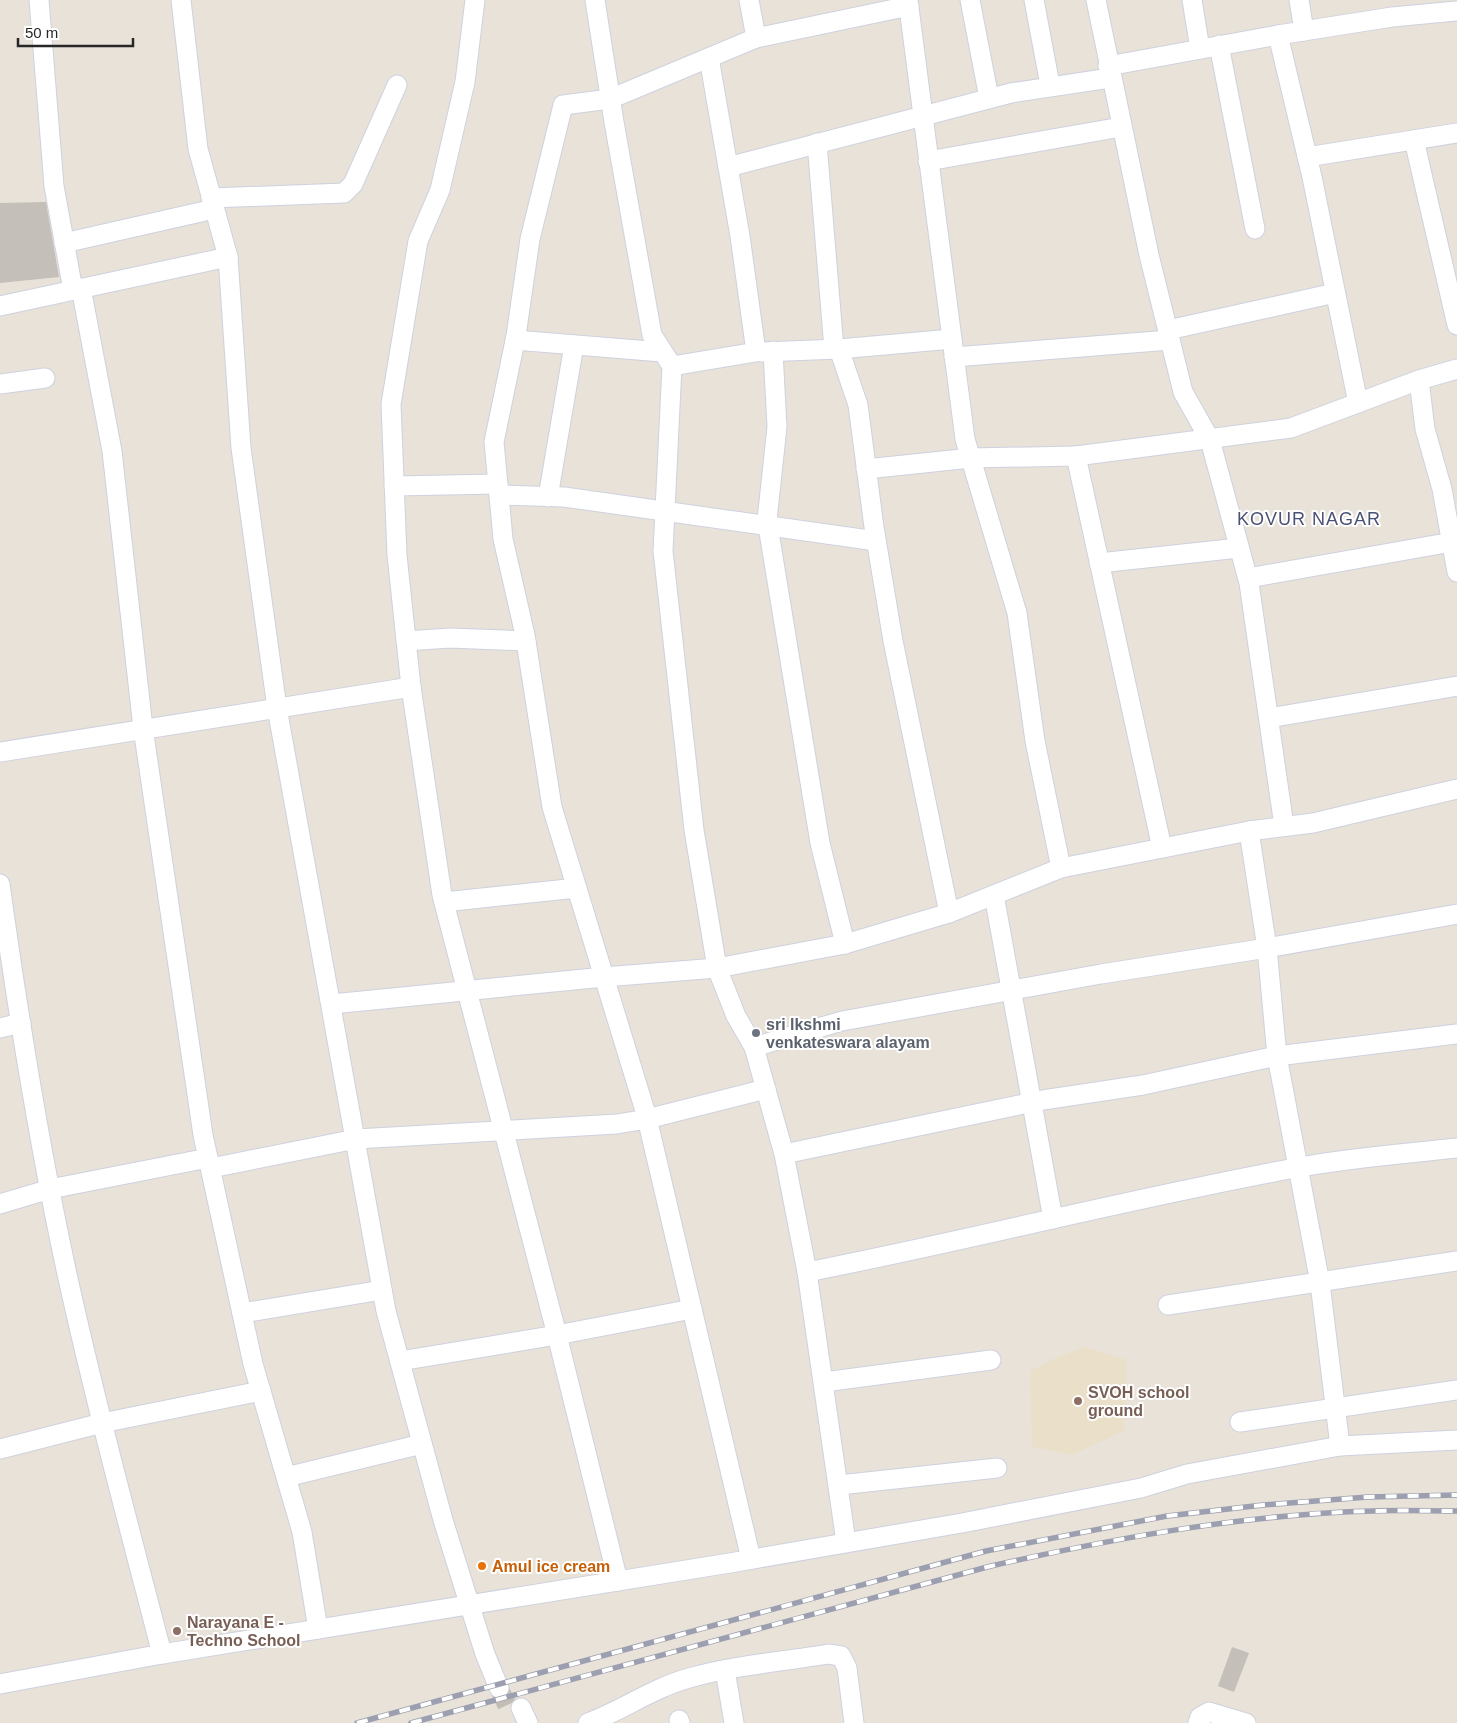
<svg xmlns="http://www.w3.org/2000/svg" width="1457" height="1723" viewBox="0 0 1457 1723" font-family="Arial,sans-serif">
	<style>
		.education { fill: #eae0c9 }
		.building { fill: #c4bfb9 }
		.lines { fill: none; stroke-linecap: round; stroke-linejoin: round }
		.minor-tunnel { stroke: #c2bdb5; stroke-width: 19; stroke-dasharray: 19 9; stroke-linecap: butt }
		.minor-casing { stroke: #ced1df; stroke-width: 21 }
		.minor { stroke: #fff; stroke-width: 19 }
		.rail-casing { stroke: #9c9fb0; stroke-width: 5.5 }
		.rail { stroke: #fff; stroke-width: 4; stroke-dasharray: 11; stroke-linecap: butt }
		.worship-dot { fill: #6b7280; stroke: #fff; stroke-width: 2 }
		.education-dot { fill: #8d6e63; stroke: #fff; stroke-width: 2 }
		.food-dot { fill: #e8710a; stroke: #fff; stroke-width: 2 }
		.labels { text-anchor: middle; dominant-baseline: central; stroke-width: 4; stroke-linejoin: round; paint-order: stroke }
		.worship-label { font-size: 16px; font-weight: bold; fill: #5b616d; stroke: #fff; text-anchor: start }
		.education-label { font-size: 16px; font-weight: bold; fill: #785e54; stroke: #fff; text-anchor: start }
		.food-label { font-size: 16px; font-weight: bold; fill: #c56008; stroke: #fff; text-anchor: start }
		.neighbourhood-label { font-size: 18px; letter-spacing: 1px; fill: #4b5174; stroke: #fff }
	</style>
	<rect width="100%" height="100%" fill="#e9e2d9"/>
	<!-- education -->
	<path class="education" d="M1085,1347L1127,1360L1124,1431L1072,1455L1032,1447L1030,1371L1055,1358Z"/>
	<!-- building -->
	<g class="building">
		<path d="M46,202L59,277L0,283V203Z"/>
		<path d="M1232,1647L1249,1653L1234,1692L1218,1686Z"/>
	</g>
	<g class="lines">
		<!-- minor-tunnel -->
		<path class="minor-tunnel" d="M499,1688L510,1712"/>
		<!-- minor casing -->
		<g class="minor-casing">
			<g id="minor">
				<path d="M39,0L54,186L73,290"/>
				<path d="M181,0L198,149L228,257L241,448L277,708L386,1311L443,1520L485,1654L499,1688"/>
				<path d="M475,0L465,82L440,190L418,241L391,404L397,555L411,687L442,895L557,1335L618,1581"/>
				<path d="M595,0L614,122L652,335L672,366L663,551L694,830L717,968L736,1016L754,1047L784,1154L807,1272L846,1542"/>
				<path d="M749,0L756,38L610,99L563,105L530,239L516,336L494,442L503,539L525,635L552,807L646,1114L751,1559"/>
				<path d="M908,0L965,439L1017,613L1035,741L1061,868"/>
				<path d="M970,0L989,98"/>
				<path d="M1034,0L1050,85"/>
				<path d="M1096,0L1149,255L1183,392L1210,440L1249,583L1284,826"/>
				<path d="M1192,0L1200,49"/>
				<path d="M1299,0L1304,31"/>
				<path d="M756,38L909,6"/>
				<path d="M1219,45L1255,229"/>
				<path d="M1108,66L1278,35"/>
				<path d="M1414,140L1457,325"/>
				<path d="M817,143L834,349"/>
				<path d="M1307,157L1457,133"/>
				<path d="M928,161L1121,127"/>
				<path d="M728,167L1011,93L1110,78"/>
				<path d="M211,198L344,193L353,184L397,85"/>
				<path d="M64,243L214,209"/>
				<path d="M81,288L112,451L143,728L203,1135L253,1364L302,1532L318,1629"/>
				<path d="M0,306L228,257"/>
				<path d="M1168,330L1335,293"/>
				<path d="M515,340L662,352"/>
				<path d="M839,349L858,405L874,527L893,641L949,913"/>
				<path d="M773,351L777,427L767,520L820,843L845,944"/>
				<path d="M761,352L839,349L952,339"/>
				<path d="M954,357L1170,340"/>
				<path d="M672,366L756,352L740,236L709,58"/>
				<path d="M1419,380L1425,429L1442,489L1457,572"/>
				<path d="M0,384L45,378"/>
				<path d="M1358,403L1312,177L1278,35L1392,17L1457,11"/>
				<path d="M866,469L971,458L1076,456"/>
				<path d="M394,486L498,484"/>
				<path d="M499,495L564,497L876,541"/>
				<path d="M548,497L574,345"/>
				<path d="M1099,563L1239,548"/>
				<path d="M1248,578L1452,542"/>
				<path d="M406,641L450,638L526,641"/>
				<path d="M1269,718L1457,686"/>
				<path d="M0,752L411,687"/>
				<path d="M1249,831L1267,948L1277,1056L1320,1283L1340,1446"/>
				<path d="M1162,848L1076,456L1291,428L1419,380L1457,369"/>
				<path d="M0,884C18,1014 39,1145 67,1274C95,1401 129,1527 162,1654"/>
				<path d="M994,895L1053,1219"/>
				<path d="M444,902L577,888"/>
				<path d="M332,1004L604,977L717,968L845,944L949,913L1061,868L1249,831L1313,823L1457,789"/>
				<path d="M0,1028L21,1023"/>
				<path d="M754,1047L842,1021L1101,974L1267,948L1457,914"/>
				<path d="M784,1154L1043,1100L1143,1085L1277,1056L1457,1034"/>
				<path d="M211,1168L356,1139L617,1124L647,1119L766,1089"/>
				<path d="M0,1204L50,1189L208,1158"/>
				<path d="M807,1272C970,1240 1132,1198 1295,1168C1348,1158 1403,1154 1457,1148"/>
				<path d="M1168,1305L1457,1261"/>
				<path d="M242,1313L382,1290"/>
				<path d="M400,1361L557,1335L692,1309"/>
				<path d="M824,1382L991,1360"/>
				<path d="M1240,1422L1457,1390"/>
				<path d="M0,1449L102,1423L261,1391"/>
				<path d="M286,1477L422,1444"/>
				<path d="M839,1485L997,1468"/>
				<path d="M725,1670L734,1723"/>
				<path d="M0,1684L162,1654L730,1563L962,1523L1141,1488L1187,1474L1340,1446L1457,1440"/>
				<path d="M521,1708L528,1723"/>
				<path d="M679,1720L680,1723"/>
				<path d="M588,1723C623,1710 653,1688 689,1678C734,1665 782,1662 828,1654L841,1656L847,1668L854,1723"/>
				<path d="M1198,1723L1200,1717L1209,1712L1246,1723"/>
			</g>
		</g>
		<!-- minor -->
		<use href="#minor" class="minor"/>
		<!-- rail casing -->
		<g class="rail-casing">
			<g id="rail">
				<path d="M357,1723L986,1551L1167,1516L1263,1505L1368,1497L1457,1495"/>
				<path d="M411,1723L991,1566C1116,1538 1245,1514 1373,1511C1401,1510 1429,1511 1457,1511"/>
			</g>
		</g>
		<!-- rail -->
		<use href="#rail" class="rail"/>
	</g>
	<!-- markers -->
	<circle class="worship-dot" cx="756" cy="1033" r="5"/>
	<g class="education-dot">
		<circle cx="1078" cy="1401" r="5"/>
		<circle cx="177" cy="1631" r="5"/>
	</g>
	<circle class="food-dot" cx="482" cy="1566" r="5"/>
	<g class="labels">
		<!-- worship labels -->
		<g class="worship-label">
			<text x="766" y="1024">sri lkshmi<tspan x="766" dy="18">venkateswara alayam</tspan></text>
		</g>
		<!-- education labels -->
		<g class="education-label">
			<text x="1088" y="1392">SVOH school<tspan x="1088" dy="18">ground</tspan></text>
			<text x="187" y="1622">Narayana E -<tspan x="187" dy="18">Techno School</tspan></text>
		</g>
		<!-- food labels -->
		<g class="food-label">
			<text x="492" y="1566">Amul ice cream</text>
		</g>
		<!-- neighbourhood labels -->
		<g class="neighbourhood-label">
			<text x="1309" y="519">KOVUR NAGAR</text>
		</g>
	</g>
	<!-- scale -->
	<path d="M18 38v8h115v-8" fill="none" stroke="#272727" stroke-width="2.5"/>
	<text x="25" y="38" font-size="15" fill="#272727" stroke="#ffffff" stroke-width="4" paint-order="stroke">50 m</text>
</svg>
